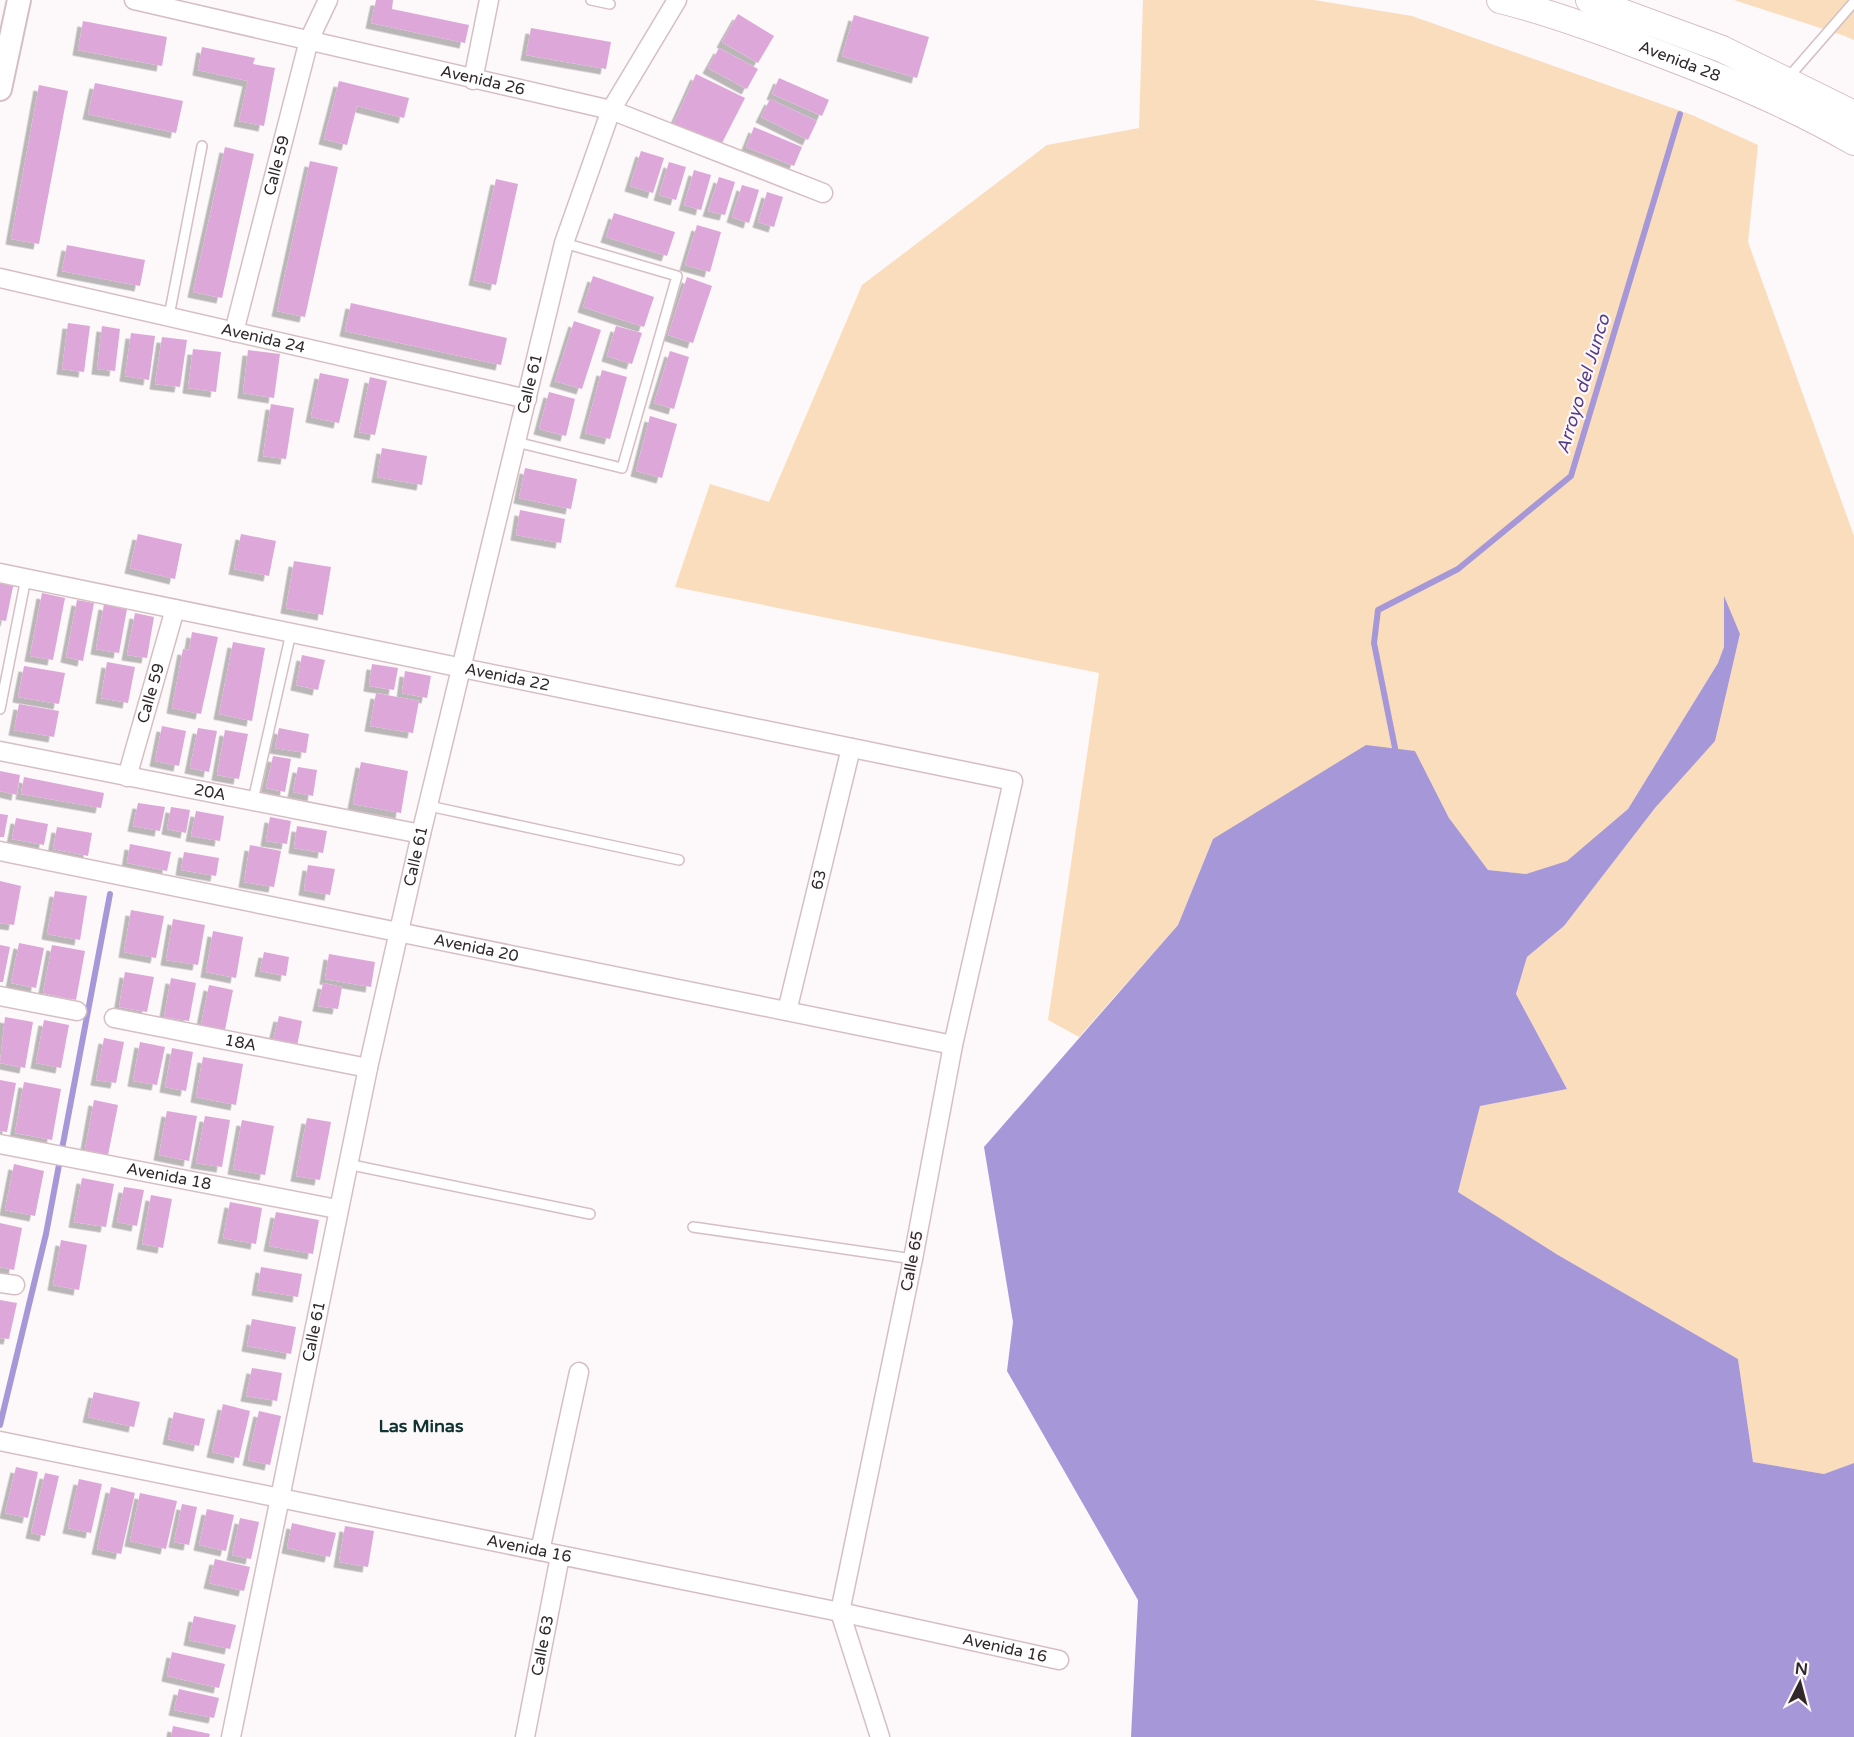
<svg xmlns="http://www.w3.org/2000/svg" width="1854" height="1737" viewBox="0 0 1854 1737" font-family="'Varela Round',sans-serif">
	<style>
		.green { fill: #faddbc }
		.water { fill: #a697d8 }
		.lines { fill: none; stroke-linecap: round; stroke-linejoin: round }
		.stream { stroke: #a697d8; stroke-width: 6 }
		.building { fill: #dea7da; filter: url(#shadow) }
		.service-casing { stroke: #d5bfc4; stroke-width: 12 }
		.minor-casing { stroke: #d5bfc4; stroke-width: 21 }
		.tertiary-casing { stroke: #d5bfc4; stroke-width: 26 }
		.secondary-casing { stroke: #d5bfc4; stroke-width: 28 }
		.service { stroke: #fff; stroke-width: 9 }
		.minor { stroke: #fff; stroke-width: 18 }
		.tertiary { stroke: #fff; stroke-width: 22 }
		.secondary { stroke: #fff; stroke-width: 26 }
		.labels { text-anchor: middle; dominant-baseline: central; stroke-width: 4.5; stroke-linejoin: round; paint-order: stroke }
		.street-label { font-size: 16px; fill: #30282a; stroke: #fdf8f9 }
		.water-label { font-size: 18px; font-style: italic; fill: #543c8a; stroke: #fdf8f9 }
		.neighbourhood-label { font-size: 18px; font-weight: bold; fill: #113433; stroke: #fdf8f9 }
	</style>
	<defs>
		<filter id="shadow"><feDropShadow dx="-5.5" dy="5.5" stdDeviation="0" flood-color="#0004"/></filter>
	</defs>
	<rect width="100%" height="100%" fill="#fdf8f9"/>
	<!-- green -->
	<g class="green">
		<path d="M1143,0H1314L1412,16L1692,115L1758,145L1748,242L1854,536V1463L1824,1474L1753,1462L1738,1359L1558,1255L1458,1192L1480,1105L1567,1089L1516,994L1527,957L1564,926L1655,808L1714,741L1740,635L1724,598V648L1718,663L1628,809L1568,861L1526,874L1488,870L1449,818L1415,751L1213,839L1178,925L1079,1037L1048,1020L1099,673L675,587L710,484L769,502L862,285L1047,145L1139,128Z"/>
		<path d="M1734,0H1854V40L1845,36Z"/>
	</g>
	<!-- water -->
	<path class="water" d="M1724,596L1740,634L1715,741L1655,808L1564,926L1527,957L1516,994L1567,1089L1480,1106L1458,1192L1558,1255L1738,1359L1753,1462L1824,1474L1854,1463V1737H1131L1138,1600L1007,1371L1013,1322L984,1147L1178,925L1213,839L1366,745L1415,751L1449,818L1488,870L1526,874L1567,861L1628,809L1718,663L1724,647Z"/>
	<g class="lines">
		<!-- stream -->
		<g class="stream">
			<path d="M1395,748L1374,643L1378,610L1458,569L1571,476L1680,114"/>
			<path d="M0,1425L46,1234L110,894"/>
		</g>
	</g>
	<!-- building -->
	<g class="building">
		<path d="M376,0H393L392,9L469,25L465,43L371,23Z"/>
		<path d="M738,14L774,36L758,63L722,42Z"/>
		<path d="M854,15L929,37L917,78L842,56Z"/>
		<path d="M83,21L167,37L162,66L78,50Z"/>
		<path d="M531,28L611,42L606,69L526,55Z"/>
		<path d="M202,47L255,58L253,64L275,68L264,126L239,121L248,81L198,70Z"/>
		<path d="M719,48L758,69L747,89L708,68Z"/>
		<path d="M696,74L745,98L720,147L673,125Z"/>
		<path d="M779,78L829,100L822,116L772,94Z"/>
		<path d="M339,81L409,98L404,118L357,106L347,145L324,139Z"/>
		<path d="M95,83L183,101L176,133L88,114Z"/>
		<path d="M39,85L68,91L39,244L11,239Z"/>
		<path d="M770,99L817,121L808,140L761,117Z"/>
		<path d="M754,127L802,147L794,166L746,147Z"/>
		<path d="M225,147L254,154L222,298L193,292Z"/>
		<path d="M641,151L664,158L653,193L630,186Z"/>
		<path d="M310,161L338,167L305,317L277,311Z"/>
		<path d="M669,162L686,167L676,200L659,195Z"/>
		<path d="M694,170L711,175L701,210L684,205Z"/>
		<path d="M719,177L735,182L725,215L708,211Z"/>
		<path d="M496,179L518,184L496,285L474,280Z"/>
		<path d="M742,185L759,190L749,223L732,217Z"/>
		<path d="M767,192L783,197L774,227L758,222Z"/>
		<path d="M614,213L675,232L667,256L606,237Z"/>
		<path d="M697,225L721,232L710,272L685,265Z"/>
		<path d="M67,245L145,260L140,286L62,271Z"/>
		<path d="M593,276L654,297L644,327L583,307Z"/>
		<path d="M687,277L712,286L693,343L668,335Z"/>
		<path d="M351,303L507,338L501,365L345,331Z"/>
		<path d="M574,321L601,330L582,389L555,381Z"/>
		<path d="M68,323L90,326L84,372L62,369Z"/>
		<path d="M102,326L120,329L115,371L97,369Z"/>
		<path d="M616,326L642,333L632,364L607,356Z"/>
		<path d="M131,333L155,336L149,380L125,376Z"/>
		<path d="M162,337L187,340L180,387L155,384Z"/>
		<path d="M193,349L221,352L216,392L188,388Z"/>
		<path d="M248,350L280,354L274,398L243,393Z"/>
		<path d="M670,351L689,357L674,409L654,403Z"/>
		<path d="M602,370L627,377L610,439L585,433Z"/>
		<path d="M320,373L349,379L339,423L311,417Z"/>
		<path d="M370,377L387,381L375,435L359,432Z"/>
		<path d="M549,392L575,399L566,436L539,429Z"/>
		<path d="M271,404L294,408L286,459L263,456Z"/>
		<path d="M650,416L677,424L662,478L636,471Z"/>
		<path d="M382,448L427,456L422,485L377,477Z"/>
		<path d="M525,468L577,479L571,509L519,498Z"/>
		<path d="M520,510L565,519L561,543L516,535Z"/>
		<path d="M138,534L182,544L175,579L130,568Z"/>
		<path d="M241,534L276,541L269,576L234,569Z"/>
		<path d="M294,561L331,567L323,615L286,608Z"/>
		<path d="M0,580L14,582L6,621L0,620Z"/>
		<path d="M42,593L65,598L53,660L30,656Z"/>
		<path d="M77,600L94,603L83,661L66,657Z"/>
		<path d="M104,604L127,609L119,653L96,649Z"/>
		<path d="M135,613L154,617L147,658L127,655Z"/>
		<path d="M192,632L218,637L201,714L172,708L183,649L189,650Z"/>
		<path d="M233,642L265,648L252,721L219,714Z"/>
		<path d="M302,655L325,660L318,690L296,685Z"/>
		<path d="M107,662L135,667L128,703L101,698Z"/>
		<path d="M372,664L398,668L394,690L369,686Z"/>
		<path d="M24,666L65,673L59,704L18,697Z"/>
		<path d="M405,671L431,676L427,698L402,693Z"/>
		<path d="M376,693L419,701L413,733L370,726Z"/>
		<path d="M19,704L59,711L54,737L14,730Z"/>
		<path d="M162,726L186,731L179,766L155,761Z"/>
		<path d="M198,728L217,731L209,772L190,768Z"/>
		<path d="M279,728L309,734L306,753L275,748Z"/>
		<path d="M225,730L248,734L239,779L217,775Z"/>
		<path d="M273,756L291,759L285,792L266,788Z"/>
		<path d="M361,762L408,771L401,813L353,804Z"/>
		<path d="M298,767L317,770L313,796L293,792Z"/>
		<path d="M0,771L20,775L17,795L0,791Z"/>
		<path d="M24,777L104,793L101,808L21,794Z"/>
		<path d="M138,803L165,807L160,831L133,826Z"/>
		<path d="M171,807L190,810L186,833L167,829Z"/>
		<path d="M196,811L224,816L220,841L191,836Z"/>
		<path d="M0,814L8,815L4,837H0Z"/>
		<path d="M270,817L291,821L287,844L266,841Z"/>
		<path d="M16,818L48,824L44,845L12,839Z"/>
		<path d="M297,826L327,831L323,853L294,848Z"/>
		<path d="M57,827L92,833L88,856L53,849Z"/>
		<path d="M130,844L171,852L167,871L127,863Z"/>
		<path d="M250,845L281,851L274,887L244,882Z"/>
		<path d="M184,852L219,858L216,876L181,870Z"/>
		<path d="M308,865L335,869L330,895L304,890Z"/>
		<path d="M0,881L21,886L14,925L0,923Z"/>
		<path d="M55,891L87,896L80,940L47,934Z"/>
		<path d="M131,910L164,916L156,958L124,952Z"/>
		<path d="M173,919L205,925L198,965L166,960Z"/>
		<path d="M213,931L243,937L236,978L206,972Z"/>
		<path d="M19,943L44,948L36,988L11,983Z"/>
		<path d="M0,945L10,947L3,982H0Z"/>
		<path d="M52,945L85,951L76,1000L43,993Z"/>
		<path d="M264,952L289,957L286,976L260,971Z"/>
		<path d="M329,954L375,962L371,987L325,979Z"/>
		<path d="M125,972L154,977L147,1012L119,1007Z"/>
		<path d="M171,978L196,983L189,1021L164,1017Z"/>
		<path d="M323,983L342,987L338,1009L318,1006Z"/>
		<path d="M209,985L233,990L225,1030L201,1025Z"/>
		<path d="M279,1016L302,1021L297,1046L273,1040Z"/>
		<path d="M5,1017L33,1022L25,1068L0,1063Z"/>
		<path d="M44,1020L69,1025L61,1068L36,1063Z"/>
		<path d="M104,1038L124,1042L116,1083L96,1080Z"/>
		<path d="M140,1042L165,1047L157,1085L133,1081Z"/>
		<path d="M172,1048L193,1052L186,1091L165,1087Z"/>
		<path d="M203,1057L243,1064L236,1105L196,1097Z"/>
		<path d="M0,1080L16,1083L7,1132L0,1131Z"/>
		<path d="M24,1082L61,1089L52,1140L15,1133Z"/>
		<path d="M94,1100L118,1105L108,1155L85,1150Z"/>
		<path d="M167,1111L197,1116L189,1161L159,1155Z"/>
		<path d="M205,1116L230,1120L222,1167L196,1163Z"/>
		<path d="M307,1118L331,1122L320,1180L296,1176Z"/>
		<path d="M242,1120L274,1126L265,1175L233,1169Z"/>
		<path d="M14,1164L44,1171L35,1216L5,1210Z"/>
		<path d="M82,1178L114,1184L106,1227L74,1222Z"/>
		<path d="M124,1187L144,1190L137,1226L117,1222Z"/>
		<path d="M151,1195L172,1199L163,1248L142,1244Z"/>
		<path d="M230,1202L262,1208L256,1244L223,1238Z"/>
		<path d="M276,1212L319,1220L313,1254L269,1246Z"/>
		<path d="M0,1223L22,1228L14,1270L0,1267Z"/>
		<path d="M61,1240L87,1245L79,1290L53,1285Z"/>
		<path d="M261,1267L302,1274L298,1297L257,1290Z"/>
		<path d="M0,1300L17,1303L9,1339L0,1338Z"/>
		<path d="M252,1319L296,1327L291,1354L247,1346Z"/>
		<path d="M252,1368L282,1373L277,1401L246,1396Z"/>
		<path d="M94,1392L140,1402L134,1427L88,1417Z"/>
		<path d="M223,1404L250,1411L239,1458L212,1452Z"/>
		<path d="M259,1411L281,1416L270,1465L248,1460Z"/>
		<path d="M174,1412L205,1419L199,1446L168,1439Z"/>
		<path d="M16,1467L38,1472L28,1518L5,1513Z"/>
		<path d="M45,1473L59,1476L45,1536L31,1533Z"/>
		<path d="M79,1479L102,1484L91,1533L68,1528Z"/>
		<path d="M111,1487L135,1493L121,1554L97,1549Z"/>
		<path d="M140,1493L177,1501L166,1549L130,1541Z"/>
		<path d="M182,1504L197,1507L189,1545L174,1542Z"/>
		<path d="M207,1509L234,1515L226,1551L199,1545Z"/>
		<path d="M240,1518L259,1522L251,1559L232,1555Z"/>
		<path d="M292,1523L336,1533L330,1557L287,1548Z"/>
		<path d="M345,1526L374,1531L368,1567L339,1562Z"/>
		<path d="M215,1559L250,1567L244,1591L209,1583Z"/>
		<path d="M194,1616L236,1625L230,1649L189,1640Z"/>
		<path d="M172,1652L225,1664L219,1688L167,1676Z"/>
		<path d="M179,1689L219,1698L214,1718L174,1710Z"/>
		<path d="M173,1726L210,1734L209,1737H171Z"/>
	</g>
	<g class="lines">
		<!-- service casing -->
		<g class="service-casing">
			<g id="service">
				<path d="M591,0L610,4"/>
				<path d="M1787,79L1854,2"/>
				<path d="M169,316L202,146"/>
				<path d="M516,442L622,468L677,276L564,243"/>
				<path d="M0,709L26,578"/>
				<path d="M253,800L291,633"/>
				<path d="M429,806L679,860"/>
				<path d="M347,1164L590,1214"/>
				<path d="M693,1227L913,1259"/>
			</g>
		</g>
		<!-- minor casing -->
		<g class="minor-casing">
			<g id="minor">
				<path id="s1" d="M134,0L611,110L823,193"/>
				<path d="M473,80L489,0"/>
				<path id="s2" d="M0,278L527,399"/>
				<path id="s3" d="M234,332L309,40L328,0"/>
				<path id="s4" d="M0,573L1013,781L953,1045L913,1259L840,1612L880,1737"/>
				<path id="s5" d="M0,751L421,834"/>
				<path id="s6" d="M127,777L175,609"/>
				<path id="s7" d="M0,851L953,1045"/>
				<path d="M0,996L77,1011"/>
				<path id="s8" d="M787,1011L851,748"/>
				<path id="s9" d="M114,1018L368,1068"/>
				<path id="s10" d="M0,1144L337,1209"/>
				<path d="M0,1283L15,1285"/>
				<path id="s11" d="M0,1441L840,1612L1059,1660"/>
				<path d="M540,1551L579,1372"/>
				<path id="s12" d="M231,1737L368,1068L421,834L564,243L611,110L677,0"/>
				<path id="s13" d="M525,1737L560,1556"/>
			</g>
		</g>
		<!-- tertiary casing -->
		<g class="tertiary-casing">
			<path id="tertiary" d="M0,89L19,0"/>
		</g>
		<!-- secondary casing -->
		<g class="secondary-casing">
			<g id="secondary">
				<path id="s14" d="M1500,0C1553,13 1604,32 1655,52C1724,78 1790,105 1854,142"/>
				<path d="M1589,0L1722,49L1854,114"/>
			</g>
		</g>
		<!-- service -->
		<use href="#service" class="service"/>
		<!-- minor -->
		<use href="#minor" class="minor"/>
		<!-- tertiary -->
		<use href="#tertiary" class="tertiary"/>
		<!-- secondary -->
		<use href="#secondary" class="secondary"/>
	</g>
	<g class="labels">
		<!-- street labels -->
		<g class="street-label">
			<text stroke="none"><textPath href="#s14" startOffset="190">Avenida 28</textPath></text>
			<text stroke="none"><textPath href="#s1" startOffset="358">Avenida 26</textPath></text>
			<text stroke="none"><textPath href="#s3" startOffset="172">Calle 59</textPath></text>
			<text stroke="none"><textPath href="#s2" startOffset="270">Avenida 24</textPath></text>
			<text stroke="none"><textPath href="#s12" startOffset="1386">Calle 61</textPath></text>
			<text stroke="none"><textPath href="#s4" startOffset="518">Avenida 22</textPath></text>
			<text stroke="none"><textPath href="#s6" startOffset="87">Calle 59</textPath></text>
			<text stroke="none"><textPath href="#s5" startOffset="214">20A</textPath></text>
			<text stroke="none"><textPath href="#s12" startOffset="900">Calle 61</textPath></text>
			<text stroke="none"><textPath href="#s8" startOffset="135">63</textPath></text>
			<text stroke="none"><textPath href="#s7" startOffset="486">Avenida 20</textPath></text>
			<text stroke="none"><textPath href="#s9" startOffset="129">18A</textPath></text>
			<text stroke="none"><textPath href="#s10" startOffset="172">Avenida 18</textPath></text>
			<text transform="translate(912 1261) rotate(-79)">Calle 65</text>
			<text stroke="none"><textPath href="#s12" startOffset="414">Calle 61</textPath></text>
			<text stroke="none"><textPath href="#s11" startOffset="540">Avenida 16</textPath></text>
			<text stroke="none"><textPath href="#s13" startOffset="93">Calle 63</textPath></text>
			<text stroke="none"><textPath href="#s11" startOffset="1026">Avenida 16</textPath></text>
		</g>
		<!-- water labels -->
		<g class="water-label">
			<text transform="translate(1583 384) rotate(-73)">Arroyo del Junco</text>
		</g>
		<!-- neighbourhood labels -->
		<g class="neighbourhood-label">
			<text x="421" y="1426">Las Minas</text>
		</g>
	</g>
	<!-- north arrow -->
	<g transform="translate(1800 1683) rotate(6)" stroke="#fdf8f9" stroke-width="4.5" paint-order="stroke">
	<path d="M0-4.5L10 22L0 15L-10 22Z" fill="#30282a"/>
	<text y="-9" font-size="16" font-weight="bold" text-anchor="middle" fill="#30282a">N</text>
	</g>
</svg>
